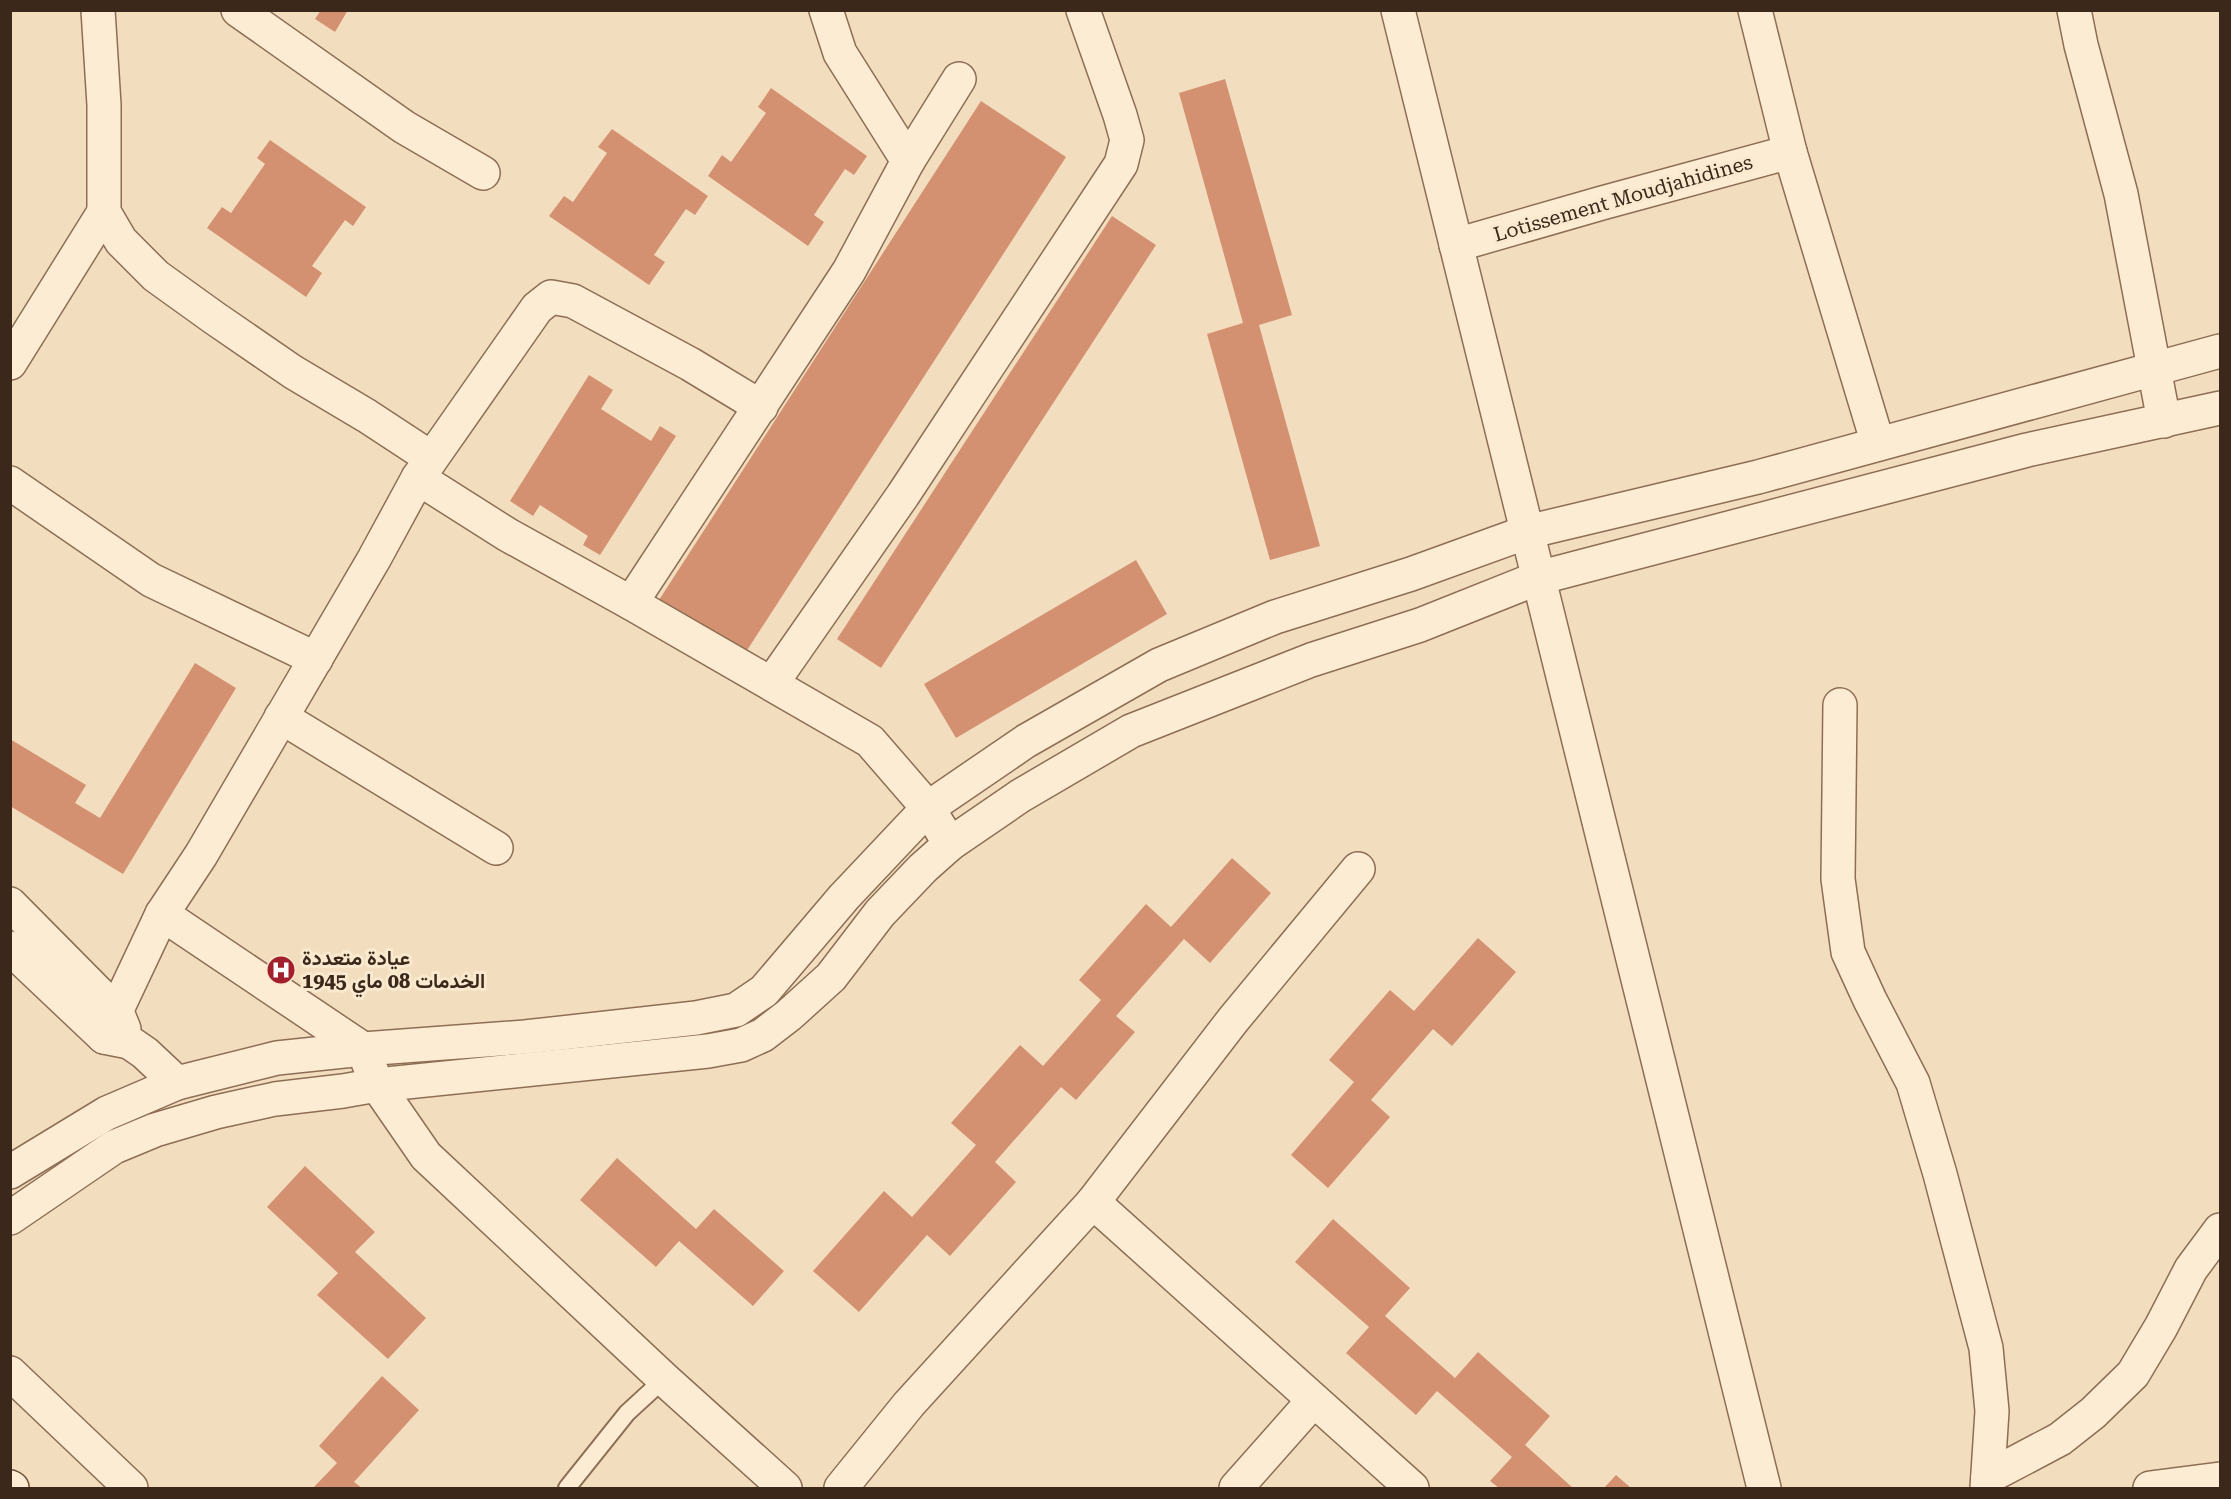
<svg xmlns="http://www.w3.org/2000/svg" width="2231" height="1499" viewBox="0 0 2231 1499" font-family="'Roboto Serif',Vazirmatn,serif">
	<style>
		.building { fill: #d49171 }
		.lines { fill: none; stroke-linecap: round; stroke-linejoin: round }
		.service-casing { stroke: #8d6e55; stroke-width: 20 }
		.minor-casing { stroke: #8d6e55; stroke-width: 36 }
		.tertiary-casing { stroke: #8d6e55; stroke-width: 36 }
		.secondary-casing { stroke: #6e4f39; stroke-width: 36 }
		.service { stroke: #fcecd3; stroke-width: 16 }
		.minor { stroke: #fcecd3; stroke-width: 33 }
		.tertiary { stroke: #fcecd3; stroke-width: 33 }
		.secondary { stroke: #fcecd3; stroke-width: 33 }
		.labels { text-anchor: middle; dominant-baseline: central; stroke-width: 6; stroke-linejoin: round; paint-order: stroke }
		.street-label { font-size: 20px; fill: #3b281b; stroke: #f9e9cf }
		.poi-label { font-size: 20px; font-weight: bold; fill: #3b281b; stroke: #f9e9cf; text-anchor: start }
	</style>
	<rect width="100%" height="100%" fill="#f2debf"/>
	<!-- building -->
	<g class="building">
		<path d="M321,10H348L335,32L315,19Z"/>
		<path d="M1225,79L1292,315L1259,325L1320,546L1270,560L1207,334L1243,323L1179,93Z"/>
		<path d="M771,88L867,156L854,175L845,169L814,215L824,222L808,246L708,176L722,155L731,162L766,113L758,107Z"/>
		<path d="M981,101L1066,157L744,655L659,600Z"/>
		<path d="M612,129L708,196L695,215L686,209L654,255L665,262L649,285L549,216L564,196L573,202L607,153L598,147Z"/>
		<path d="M270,140L366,207L353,226L345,220L312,266L322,273L306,297L207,228L222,207L231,213L265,164L257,158Z"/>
		<path d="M1112,216L1156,245L881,668L837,639Z"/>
		<path d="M589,375L613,390L601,409L651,441L660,426L676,436L600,555L583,545L588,536L540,505L533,516L510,501Z"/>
		<path d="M1136,560L1167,614L956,738L924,684Z"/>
		<path d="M195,663L236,688L123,874L10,806V739L86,785L75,803L100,818Z"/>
		<path d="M1232,858L1271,893L1210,963L1184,939L1116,1016L1135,1032L1076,1100L1061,1087L995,1162L1016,1182L950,1256L927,1235L859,1312L813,1271L884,1191L912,1217L976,1145L951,1123L1020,1045L1043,1066L1101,1000L1079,980L1146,904L1171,927Z"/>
		<path d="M1478,938L1516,972L1452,1046L1433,1029L1371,1100L1390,1117L1328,1188L1291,1155L1354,1082L1329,1060L1390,990L1414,1011Z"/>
		<path d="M617,1158L696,1229L714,1209L784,1271L753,1306L679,1241L656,1267L580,1200Z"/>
		<path d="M305,1166L375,1232L355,1252L426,1318L388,1359L317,1295L338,1273L267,1207Z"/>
		<path d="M1333,1219L1410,1288L1385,1316L1455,1378L1478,1352L1550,1416L1525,1445L1573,1488H1499L1490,1481L1512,1457L1437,1391L1416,1415L1346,1353L1369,1327L1295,1262Z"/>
		<path d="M382,1376L419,1410L354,1482L362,1488H313L337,1463L319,1446Z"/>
		<path d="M1616,1475L1631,1488H1604Z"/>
	</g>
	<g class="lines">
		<!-- service casing -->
		<g class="service-casing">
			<path id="service" d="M567,1488L627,1413L664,1379"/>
		</g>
		<!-- minor casing -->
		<g class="minor-casing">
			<g id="minor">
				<path d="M98,10L104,105V212L121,241L156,276L213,317L293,372L367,416L431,458"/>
				<path d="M238,10L404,127L483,173"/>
				<path d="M826,10L840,53L908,161"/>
				<path d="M1755,10L1790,152L1878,444"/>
				<path d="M2074,10L2081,45L2121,194L2164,421"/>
				<path d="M1456,245L1602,203L1790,152"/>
				<path d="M10,363L104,212"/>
				<path d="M418,478L508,535L631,603L870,741L928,808L950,844"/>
				<path d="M10,483L151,580L316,659"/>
				<path d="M631,603L849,271L908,161L959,79"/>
				<path d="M772,683L903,495L1121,164L1127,140L1120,115L1083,10"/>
				<path d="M1840,705L1838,879L1848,952L1870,1000L1913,1083L1940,1174L1986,1348L1992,1411L1987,1488"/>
				<path d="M281,717L496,848"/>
				<path d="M10,904L117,1012L124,1029"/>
				<path d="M162,914L363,1049L377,1085L426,1156L664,1379L785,1488"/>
				<path d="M10,948L104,1037L129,1042L145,1053L177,1083"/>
				<path d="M104,1037L162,914L201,855L374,559L418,478L537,308L551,297L573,301L690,364L761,407"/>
				<path d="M1093,1202L1412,1488"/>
				<path d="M10,1373L131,1488"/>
				<path d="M1988,1477L2060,1439L2093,1413L2133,1374L2161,1327L2191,1269L2220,1230"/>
				<path d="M841,1488L909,1404L1093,1202L1233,1020L1358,869"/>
				<path d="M1236,1488L1313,1401"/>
				<path d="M2150,1488L2220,1479"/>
			</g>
		</g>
		<!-- tertiary casing -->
		<g class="tertiary-casing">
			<g id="tertiary">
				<path d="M1398,10L1764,1488"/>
				<path d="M10,1172L107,1113L177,1083L277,1058L363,1049L525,1037L696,1018L736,1010L764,991L844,897L928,808L1026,741L1159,665L1275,617L1411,574L1527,532L1758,477L2220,351"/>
				<path d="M10,1218L114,1147L155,1130L216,1112L275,1099L343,1091L377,1085L708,1051L741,1045L763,1035L789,1015L831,977L880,913L923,868L950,844L1020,796L1131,731L1311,660L1420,625L1538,578L2027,450L2220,408"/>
			</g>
		</g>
		<!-- secondary casing -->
		<g class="secondary-casing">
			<path id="secondary" d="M10,1487L12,1488"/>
		</g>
		<!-- service -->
		<use href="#service" class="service"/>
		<!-- minor -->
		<use href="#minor" class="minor"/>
		<!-- tertiary -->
		<use href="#tertiary" class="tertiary"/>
		<!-- secondary -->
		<use href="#secondary" class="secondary"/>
	</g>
	<!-- icons -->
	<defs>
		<g id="hospital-disc" transform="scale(1.5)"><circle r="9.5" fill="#a21f2c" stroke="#f9e9cf"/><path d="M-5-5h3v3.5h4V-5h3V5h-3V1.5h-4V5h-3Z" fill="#fff"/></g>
	</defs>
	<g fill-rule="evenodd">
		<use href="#hospital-disc" x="281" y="970"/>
	</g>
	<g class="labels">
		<!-- street labels -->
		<g class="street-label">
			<text transform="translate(1623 198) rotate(-16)">Lotissement Moudjahidines</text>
		</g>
		<!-- poi labels -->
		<g class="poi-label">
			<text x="302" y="958">عيادة متعددة<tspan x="302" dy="23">الخدمات 08 ماي 1945</tspan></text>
		</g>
	</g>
	<!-- border -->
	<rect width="2231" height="1499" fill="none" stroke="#3b281b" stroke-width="24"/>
</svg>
